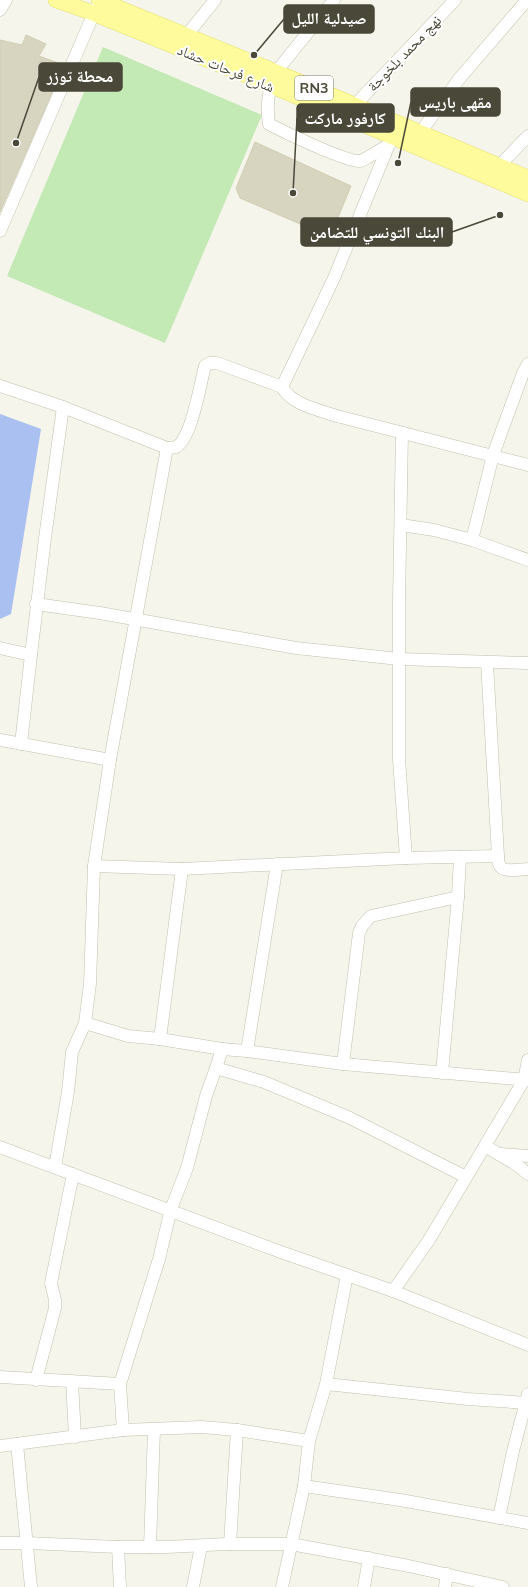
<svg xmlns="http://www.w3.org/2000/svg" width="528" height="1587" viewBox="0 0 528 1587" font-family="Mulish,'Noto Naskh Arabic',sans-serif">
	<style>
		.green { fill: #c3e9b4 }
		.water { fill: #a9c0f1 }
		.building { fill: #d7d4c0; stroke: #d2ceb3 }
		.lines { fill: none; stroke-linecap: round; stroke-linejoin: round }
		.minor-casing { stroke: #c1c0ad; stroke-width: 13 }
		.major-casing { stroke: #e4df6a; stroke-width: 16 }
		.minor { stroke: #fff; stroke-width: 12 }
		.major { stroke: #fefb9c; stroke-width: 15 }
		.labels { text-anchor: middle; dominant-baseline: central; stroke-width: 4; stroke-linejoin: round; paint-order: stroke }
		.shield { fill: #fff; stroke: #807f74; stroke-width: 1 }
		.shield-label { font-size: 14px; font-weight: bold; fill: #4a4838 }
		.street-label { font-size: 15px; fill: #4a4838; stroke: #fff }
		.leader { fill: none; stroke: #4a4838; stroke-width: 1.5 }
		.callout-dot { fill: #4a4838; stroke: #fff; stroke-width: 1.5 }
		.callout { fill: #4a4838; stroke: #4a4838; stroke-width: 1.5 }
		.callout-label { font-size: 16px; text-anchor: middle; font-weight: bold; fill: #fff }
	</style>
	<rect width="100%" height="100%" fill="#f5f5eb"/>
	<!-- green -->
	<path class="green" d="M103,47L262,115L165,343L7,276Z"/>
	<!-- water -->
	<path class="water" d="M0,414L41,429L11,614L0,619Z"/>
	<!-- building -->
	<g class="building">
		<path d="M26,35L46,44L39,56L64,65L0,212V40L22,45Z"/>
		<path d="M255,142L351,186L330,237L240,198L236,188Z"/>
	</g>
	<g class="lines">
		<!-- minor casing -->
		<g class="minor-casing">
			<g id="minor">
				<path d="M334,0L276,72C268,89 266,105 269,124C284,132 346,162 360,161C365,160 384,147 390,144"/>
				<path d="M0,10L6,0"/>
				<path d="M182,41L215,0"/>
				<path d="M354,106L455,0"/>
				<path d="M499,166L528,136"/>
				<path d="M0,231L97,6"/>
				<path d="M0,386L63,407L167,448C169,448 173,448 176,447C192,438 200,384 205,366L210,363H217L282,387C292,405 319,410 337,416L528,465"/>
				<path d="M282,387L334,278L392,137L396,135L420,133L459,79L527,0"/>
				<path d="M402,433L399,601V759L406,858"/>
				<path d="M167,448L110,760L94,866L182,869L406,858L498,856"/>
				<path d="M401,525L434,530L472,540L528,560"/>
				<path d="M472,540L493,455L523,373L528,364"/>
				<path d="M36,604L100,613L296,648L399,659L528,663"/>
				<path d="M0,648L31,655L45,538L63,407"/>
				<path d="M487,662L498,856C498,859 498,863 500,866C504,873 521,869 528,869"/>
				<path d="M0,740L110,760"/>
				<path d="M21,744L31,655"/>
				<path d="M94,866L90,984L85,1023L128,1036L160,1039L222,1049L216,1068L264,1082L350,1118L466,1177"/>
				<path d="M160,1039L182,869"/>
				<path d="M222,1049L247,1051L343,1064L528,1080"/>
				<path d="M247,1051L277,864"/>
				<path d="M343,1064L359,933L362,926L371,916L458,897"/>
				<path d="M442,1073L458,897L460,857"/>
				<path d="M485,1146L517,1165L528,1174"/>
				<path d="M0,1147L278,1251L393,1291L528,1345"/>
				<path d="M501,1154L528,1156"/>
				<path d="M55,1167L68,1092L72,1052L85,1023"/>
				<path d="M347,1275L326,1384L309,1441L304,1486L400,1500L528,1523"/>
				<path d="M393,1291L429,1240L524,1080L528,1060"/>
				<path d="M0,1377L120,1384"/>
				<path d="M36,1380L55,1308V1300L51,1283L73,1174"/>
				<path d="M72,1381L75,1437"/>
				<path d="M326,1384L468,1399L528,1403"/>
				<path d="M123,1430L120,1384L159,1259L171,1209L187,1168L206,1096L216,1068"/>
				<path d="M17,1444L31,1587"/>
				<path d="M0,1446L123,1430L201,1427L237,1430L309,1441"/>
				<path d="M499,1518L513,1451L528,1394"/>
				<path d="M0,1543H27L118,1547H167L226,1544H291L409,1566L503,1587"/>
				<path d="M230,1544L237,1430"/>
				<path d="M118,1547L120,1587"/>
				<path d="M150,1547L154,1430"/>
				<path d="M193,1587L201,1546"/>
				<path d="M282,1587L304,1486"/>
				<path d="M364,1587L369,1558"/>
				<path d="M445,1587L447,1574"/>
			</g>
		</g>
		<!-- major casing -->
		<g class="major-casing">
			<g id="major">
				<path d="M56,0L93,13L270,85L528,194"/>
				<path d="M99,0L276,72L528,178"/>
			</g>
		</g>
		<!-- minor -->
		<use href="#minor" class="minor"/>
		<!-- major -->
		<use href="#major" class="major"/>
	</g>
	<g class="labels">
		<!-- shield labels -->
		<rect class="shield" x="295" y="76" width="38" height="24" rx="3"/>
		<g class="shield-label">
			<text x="314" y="88">RN3</text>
		</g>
		<!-- street labels -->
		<g class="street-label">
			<text transform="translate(404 53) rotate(-46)">نهج محمد بلخوجة</text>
			<text transform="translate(226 68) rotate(22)">شارع فرحات حشاد</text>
		</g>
	</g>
	<!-- callouts -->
	<path class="leader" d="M254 55L284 19M16 143L39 77M398 163L411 102M293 193L297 118M500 215L452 232"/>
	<g class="callout-dot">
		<circle cx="254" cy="55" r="4"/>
		<circle cx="16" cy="143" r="4"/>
		<circle cx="398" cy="163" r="4"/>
		<circle cx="293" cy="193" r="4"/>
		<circle cx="500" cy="215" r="4"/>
	</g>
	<g class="callout">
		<rect x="284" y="5" width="90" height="28" rx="4"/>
		<rect x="39" y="63" width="83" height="28" rx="4"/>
		<rect x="411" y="88" width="89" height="28" rx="4"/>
		<rect x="297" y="104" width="97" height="28" rx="4"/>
		<rect x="301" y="218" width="151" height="28" rx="4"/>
	</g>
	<g class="callout-label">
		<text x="329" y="24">صيدلية الليل</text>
		<text x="80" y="82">محطة توزر</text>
		<text x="455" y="108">مقهى باريس</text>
		<text x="345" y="124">كارفور ماركت</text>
		<text x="377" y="238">البنك التونسي للتضامن</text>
	</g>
</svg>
